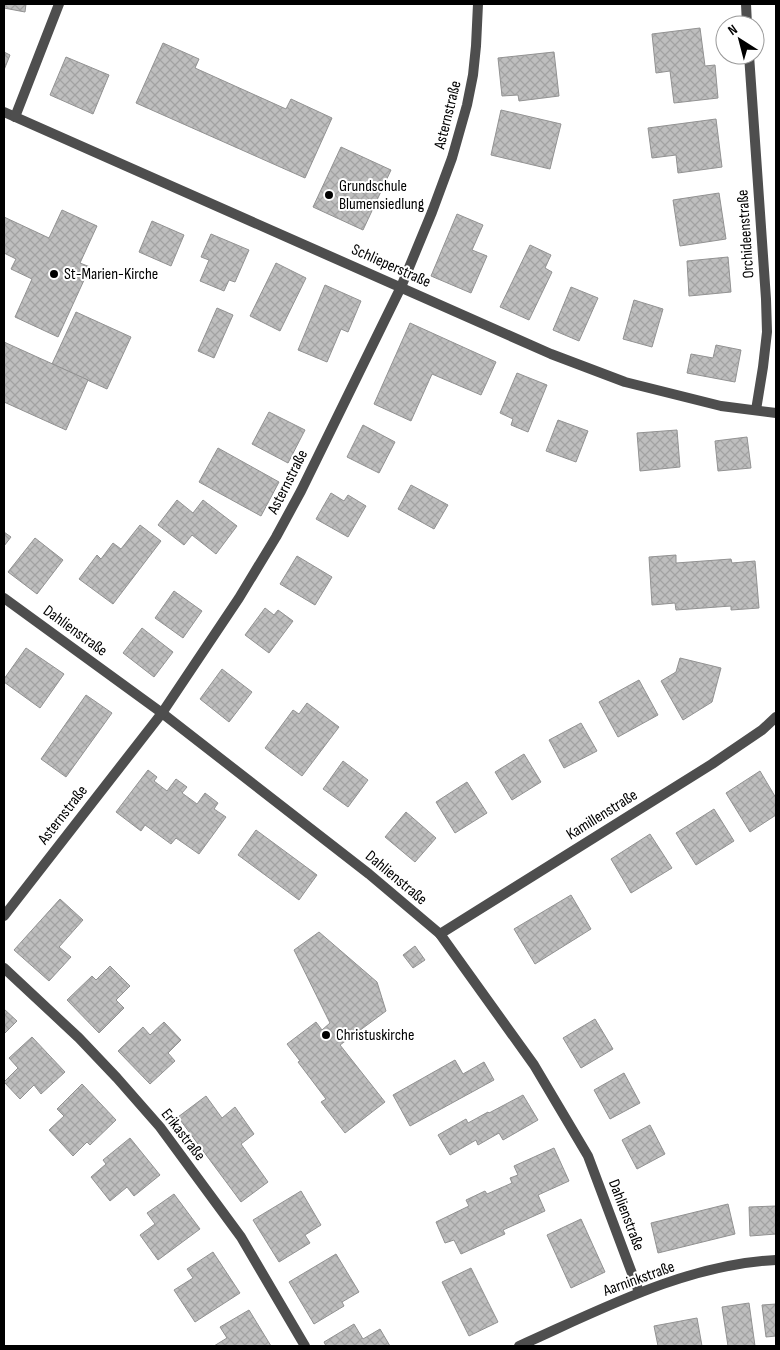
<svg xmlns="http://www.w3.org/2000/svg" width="780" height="1350" viewBox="0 0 780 1350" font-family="'Sofia Sans Condensed',sans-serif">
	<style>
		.building { fill: url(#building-cross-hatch); stroke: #929292 }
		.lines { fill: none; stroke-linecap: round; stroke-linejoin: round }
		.minor { stroke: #4e4e4e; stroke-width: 10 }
		.poi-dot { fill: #000; stroke: #fff; stroke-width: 2 }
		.labels { text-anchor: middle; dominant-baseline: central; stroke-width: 4; stroke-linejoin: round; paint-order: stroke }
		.street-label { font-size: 16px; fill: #000; stroke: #fff }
		.poi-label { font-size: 16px; fill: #000; stroke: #fff; text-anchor: start }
	</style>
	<defs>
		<pattern id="building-cross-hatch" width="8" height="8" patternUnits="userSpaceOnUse" patternTransform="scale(1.25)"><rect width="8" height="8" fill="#bebebe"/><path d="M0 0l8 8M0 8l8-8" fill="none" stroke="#a2a2a2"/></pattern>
	</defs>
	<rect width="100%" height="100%" fill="#fff"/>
	<!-- building -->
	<g class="building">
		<path d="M4,4H26L25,12L4,8Z"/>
		<path d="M700,28L705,66L715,65L718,98L674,103L670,71L656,73L652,34Z"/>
		<path d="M163,43L199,59L195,68L286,109L291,99L332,118L305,178L136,103Z"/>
		<path d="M4,52L10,55L4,70Z"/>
		<path d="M554,52L559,96L519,101L518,95L502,96L498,58Z"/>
		<path d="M66,57L109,75L93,114L50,95Z"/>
		<path d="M501,110L561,124L550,169L491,155Z"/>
		<path d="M716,119L722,167L678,173L676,155L652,158L648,128Z"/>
		<path d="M341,147L391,170L363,230L313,207Z"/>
		<path d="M719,193L726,239L680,246L673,200Z"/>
		<path d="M62,210L97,226L80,263L90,267L58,337L15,317L32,279L11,269L16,259L4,253V217L49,238Z"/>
		<path d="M457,214L483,225L472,250L487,256L471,293L431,276Z"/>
		<path d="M152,221L184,235L171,266L139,252Z"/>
		<path d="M211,234L249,250L235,282L229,280L224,291L200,281L209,260L201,257Z"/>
		<path d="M530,245L551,255L545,268L552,272L529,320L500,307Z"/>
		<path d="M728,257L731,292L689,296L687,261Z"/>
		<path d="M276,263L306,278L280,331L250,316Z"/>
		<path d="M325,285L361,301L348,332L341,329L327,362L298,350Z"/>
		<path d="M571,287L598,298L579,341L553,330Z"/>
		<path d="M634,300L663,309L652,347L623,339Z"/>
		<path d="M217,308L233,315L214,358L198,351Z"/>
		<path d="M76,312L131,337L107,389L52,364Z"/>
		<path d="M410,323L496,362L481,395L432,374L411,421L374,404Z"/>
		<path d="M4,342L88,380L66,430L4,402Z"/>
		<path d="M716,345L741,350L735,382L687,373L691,354L713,358Z"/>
		<path d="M517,373L547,385L528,432L511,425L513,419L500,413Z"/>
		<path d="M269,412L305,430L288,463L252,444Z"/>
		<path d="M558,420L588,431L576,462L546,451Z"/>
		<path d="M363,425L395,442L379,473L347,457Z"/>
		<path d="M677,430L680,467L640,471L637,433Z"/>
		<path d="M747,437L751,468L718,471L715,441Z"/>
		<path d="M218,448L279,482L261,516L199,482Z"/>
		<path d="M411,485L448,505L434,529L398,509Z"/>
		<path d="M331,493L344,501L348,495L366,506L348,537L316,519Z"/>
		<path d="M177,500L193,513L203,500L237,526L216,554L192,535L184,545L158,525Z"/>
		<path d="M140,525L161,541L113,604L79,579L97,555L101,559L113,543L121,549Z"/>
		<path d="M4,532L11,537L4,546Z"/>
		<path d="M35,538L63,560L37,594L8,572Z"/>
		<path d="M676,555V563L731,559L732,563L755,561L759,608L731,610V606L676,610L675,603L652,605L649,557Z"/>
		<path d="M297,556L332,577L315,605L280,584Z"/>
		<path d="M174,591L202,611L183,638L155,618Z"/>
		<path d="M265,608L274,615L278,610L293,621L269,653L245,635Z"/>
		<path d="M142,628L173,652L154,677L123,653Z"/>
		<path d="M26,648L64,674L40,708L4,682V679Z"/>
		<path d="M680,658L721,668L712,702L683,720L661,681L676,672Z"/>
		<path d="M222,669L252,692L229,722L200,699Z"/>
		<path d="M639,680L658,715L618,737L599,702Z"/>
		<path d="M86,695L112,713L66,777L41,759Z"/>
		<path d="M307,703L339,727L302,776L265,748L293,710L299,714Z"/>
		<path d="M581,723L597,751L564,768L549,740Z"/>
		<path d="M524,754L541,782L512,800L495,772Z"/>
		<path d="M343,761L368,780L348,807L323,789Z"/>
		<path d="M148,770L157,777L154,781L167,791L176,779L187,787L182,793L197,804L205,793L218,803L214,809L226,817L199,854L176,838L171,844L145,825L141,831L116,812Z"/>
		<path d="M760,771L776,798V815L750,832L726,793Z"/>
		<path d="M467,782L487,813L455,833L436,802Z"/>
		<path d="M714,809L734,841L696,865L676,833Z"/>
		<path d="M406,812L436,838L415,862L385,837Z"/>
		<path d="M256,830L317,875L299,900L238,855Z"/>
		<path d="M650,834L672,868L631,893L611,859Z"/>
		<path d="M571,895L591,929L535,964L514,929Z"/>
		<path d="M60,899L83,920L59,947L71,957L49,981L14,950Z"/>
		<path d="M319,932L377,982L386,1011L340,1045L385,1102L345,1133L321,1102L326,1099L298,1062L300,1061L287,1044L316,1022L322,1030L330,1023L294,950Z"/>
		<path d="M415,946L425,960L413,968L403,955Z"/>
		<path d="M110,966L130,986L116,1000L124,1008L99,1033L67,1000L92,976L96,980Z"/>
		<path d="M4,1009L17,1021L4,1034Z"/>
		<path d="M595,1019L613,1049L581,1068L563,1038Z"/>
		<path d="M164,1022L181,1040L168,1053L175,1061L150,1084L118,1051L143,1027L150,1035Z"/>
		<path d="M32,1037L65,1072L41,1094L34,1085L20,1099L4,1082L18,1068L9,1058Z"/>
		<path d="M455,1060L463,1074L484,1062L494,1080L410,1126L393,1095Z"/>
		<path d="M624,1073L640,1103L610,1119L594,1090Z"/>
		<path d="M82,1084L116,1120L90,1145L87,1142L73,1156L49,1130L64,1116L57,1109Z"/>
		<path d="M523,1095L538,1120L503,1140L499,1133L478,1145L476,1140L450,1155L438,1135L466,1119L468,1123L488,1112L489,1113Z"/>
		<path d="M206,1096L222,1118L235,1107L254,1134L241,1144L268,1182L241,1202L178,1117Z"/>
		<path d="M650,1125L665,1154L637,1169L622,1140Z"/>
		<path d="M130,1138L160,1175L134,1196L127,1187L110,1201L91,1177L106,1164L103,1160Z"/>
		<path d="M554,1148L569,1181L538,1195L545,1211L503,1230L505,1234L461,1254L454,1240L445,1243L436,1222L469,1206L466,1200L485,1191L487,1194L512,1183L510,1178L518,1175L514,1166Z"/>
		<path d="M301,1191L321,1225L305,1235L310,1243L279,1262L253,1220Z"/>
		<path d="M174,1194L200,1229L158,1260L140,1235L155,1224L147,1213Z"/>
		<path d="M728,1204L735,1234L658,1253L651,1223Z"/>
		<path d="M776,1206V1234L750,1236L749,1207Z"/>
		<path d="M581,1219L605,1272L571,1288L547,1235Z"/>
		<path d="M213,1252L240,1293L195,1322L174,1290L193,1278L187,1269Z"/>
		<path d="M336,1254L359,1292L342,1302L344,1306L314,1324L289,1282Z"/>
		<path d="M471,1268L498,1322L469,1336L442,1282Z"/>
		<path d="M749,1303L755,1346H728L722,1307Z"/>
		<path d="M776,1304V1336L766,1337L762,1305Z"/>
		<path d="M249,1310L271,1346H214L227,1338L220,1327Z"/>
		<path d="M697,1318L702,1346H658L654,1326Z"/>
		<path d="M354,1324L363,1339L380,1329L390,1346H326L324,1342Z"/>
	</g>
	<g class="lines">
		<!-- minor -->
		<g class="minor">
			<path d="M746,4L747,25"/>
			<path d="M749,55L766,299L767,332L763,367L756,410"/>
			<path d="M4,112L551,354L625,382L721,406L776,413"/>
			<path d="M15,117L59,4"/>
			<path d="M4,598L162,713L369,874L440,934L534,1065L588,1156L639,1292"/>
			<path d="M4,916L162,713L239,598L276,537L301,491L401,287L432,212L452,158L467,105L473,75L476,46L478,4"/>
			<path d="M440,934L712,764L762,730L776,717"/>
			<path d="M4,968L79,1038L117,1078L160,1127L241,1237L305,1346"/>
			<path d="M519,1346C600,1310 686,1264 776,1260"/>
		</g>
	</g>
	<!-- markers -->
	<g class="poi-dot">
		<circle cx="329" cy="195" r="5"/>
		<circle cx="54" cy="274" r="5"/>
		<circle cx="326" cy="1035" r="5"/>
	</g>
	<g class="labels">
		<!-- street labels -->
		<g class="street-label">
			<text transform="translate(448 115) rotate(-76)">Asternstraße</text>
			<text transform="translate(746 234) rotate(-94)">Orchideenstraße</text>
			<text transform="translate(391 266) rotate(24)">Schlieperstraße</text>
			<text transform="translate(288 482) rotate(-63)">Asternstraße</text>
			<text transform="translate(75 631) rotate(36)">Dahlienstraße</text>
			<text transform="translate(63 815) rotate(-52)">Asternstraße</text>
			<text transform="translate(602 815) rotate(-32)">Kamillenstraße</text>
			<text transform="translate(396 878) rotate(40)">Dahlienstraße</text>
			<text transform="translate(183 1135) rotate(52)">Erikastraße</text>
			<text transform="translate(626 1215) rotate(69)">Dahlienstraße</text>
			<text transform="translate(639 1279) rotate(-20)">Aarninkstraße</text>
		</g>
		<!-- poi labels -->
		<g class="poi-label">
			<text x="339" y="186">Grundschule<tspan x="339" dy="18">Blumensiedlung</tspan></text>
			<text x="64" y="274">St-Marien-Kirche</text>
			<text x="336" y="1035">Christuskirche</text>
		</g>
	</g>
	<!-- border -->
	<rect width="780" height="1350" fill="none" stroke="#000000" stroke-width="10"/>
	<!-- north arrow -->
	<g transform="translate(740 40) rotate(324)"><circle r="24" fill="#ffffff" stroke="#999999"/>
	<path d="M0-4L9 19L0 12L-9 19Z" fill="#000000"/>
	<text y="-8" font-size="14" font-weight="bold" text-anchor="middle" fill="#000000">N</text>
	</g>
</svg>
